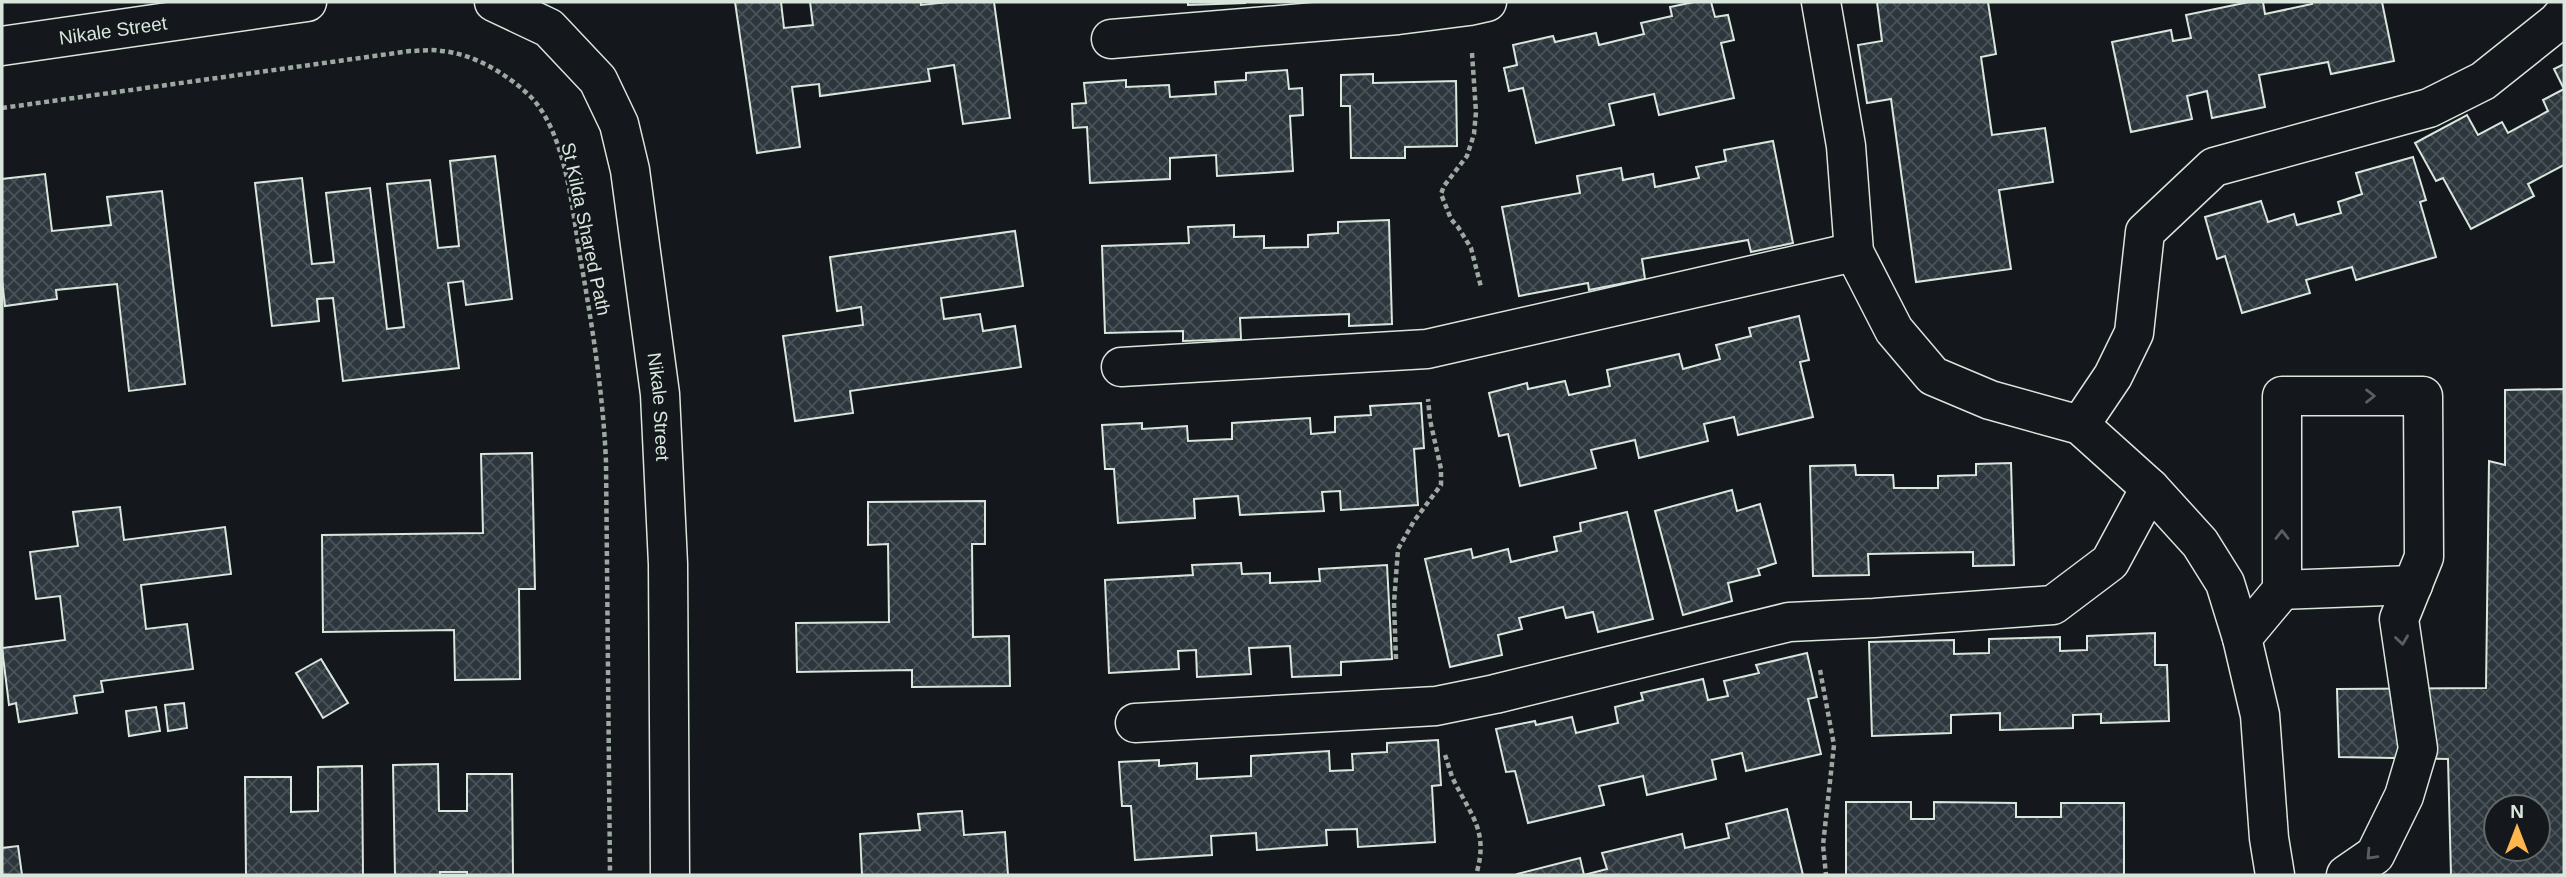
<svg xmlns="http://www.w3.org/2000/svg" width="2566" height="877" viewBox="0 0 2566 877" font-family="Arial,sans-serif">
	<style>
		.building { fill: url(#building-cross-hatch); stroke: #d8e6dc; stroke-width: 2; fill-rule: evenodd }
		.lines { fill: none; stroke-linecap: round; stroke-linejoin: round }
		.minor-casing { stroke: #d8e6dc; stroke-width: 41 }
		.path { stroke: #9da8a2; stroke-width: 4.5; stroke-dasharray: 5 3.5; stroke-linecap: butt }
		.minor { stroke: #14181c; stroke-width: 38 }
		.oneway { stroke: #59605f }
		.labels { text-anchor: middle; dominant-baseline: central; stroke-width: 5; stroke-linejoin: round; paint-order: stroke }
		.street-label { font-size: 19px; fill: #d8e6dc; stroke: #14181c }
	</style>
	<defs>
		<pattern id="building-cross-hatch" width="8" height="8" patternUnits="userSpaceOnUse" patternTransform="scale(1.75)"><rect width="8" height="8" fill="#2c363c"/><path d="M0 0l8 8M0 8l8-8" fill="none" stroke="#4a5358"/></pattern>
	</defs>
	<rect width="100%" height="100%" fill="#14181c"/>
	<!-- building -->
	<g class="building">
		<path d="M735,2H781L784,28L813,25L810,2H921V5L949,2H994L1010,118L963,124L954,65L928,69L930,81L820,96L819,84L792,87L800,147L757,153Z"/>
		<path d="M1188,2H1245V3L1188,5Z"/>
		<path d="M1694,2H1711L1715,17L1728,15L1734,40L1721,43L1734,98L1659,115L1654,94L1609,104L1614,125L1536,143L1523,88L1509,91L1504,68L1517,65L1513,45L1553,36L1555,42L1596,33L1599,45L1644,34L1641,23L1672,16L1670,7Z"/>
		<path d="M1877,2H1988L1996,54L1981,57L1992,135L2045,128L2053,182L1999,190L2011,269L1916,282L1891,99L1867,103L1858,45L1882,41Z"/>
		<path d="M2249,2H2263L2265,14L2312,4V2H2382L2394,61L2331,74L2328,62L2259,75L2265,107L2212,118L2207,91L2187,96L2192,119L2131,132L2112,42L2171,30L2173,41L2191,38L2186,15Z"/>
		<path d="M2564,64V89L2554,69Z"/>
		<path d="M1287,70L1289,89L1302,88L1303,115L1290,116L1293,171L1217,176L1216,155L1170,158V179L1090,183L1087,127L1073,128L1072,104L1086,103L1084,83L1126,80V87L1169,85L1170,97L1216,94L1215,82L1246,80V73Z"/>
		<path d="M1373,74V83L1456,81L1457,146L1405,147V158H1351L1350,106H1341V75Z"/>
		<path d="M2564,89V165L2528,184L2534,196L2471,229L2443,178L2436,181L2415,143L2467,115L2478,135L2502,122L2508,133L2548,111L2543,100Z"/>
		<path d="M1773,141L1793,243L1751,252L1748,240L1642,259L1645,279L1589,290L1588,283L1519,296L1502,207L1580,193L1577,176L1621,168L1623,180L1653,174L1655,187L1699,178L1696,167L1726,161L1724,150Z"/>
		<path d="M495,156L512,299L466,305L463,281L448,283L459,368L343,381L333,298L317,299L319,321L272,326L255,183L302,178L312,264L334,262L326,193L370,188L387,329L404,327L387,184L430,180L438,248L459,246L450,161Z"/>
		<path d="M2413,157L2426,200L2420,202L2436,257L2356,280L2352,267L2306,280L2310,293L2242,313L2225,256L2217,259L2205,217L2261,201L2268,222L2294,214L2297,225L2341,213L2338,202L2362,194L2356,173Z"/>
		<path d="M45,174L52,231L111,225L107,197L162,191L185,384L129,391L117,284L56,290L57,299L5,306L2,280V179Z"/>
		<path d="M1389,220L1392,324L1349,326V314L1240,318L1241,339L1183,341V331L1105,333L1102,246L1189,243L1188,227L1234,225V237L1264,236V248L1308,247V235L1338,233V222Z"/>
		<path d="M1015,231L1023,286L941,298L944,319L980,314L983,331L1015,326L1021,367L850,391L853,413L795,421L783,336L863,325L861,307L837,311L830,257Z"/>
		<path d="M1799,316L1809,360L1800,362L1813,417L1738,435L1734,417L1704,424L1708,441L1639,458L1635,440L1591,450L1596,468L1520,486L1508,434L1499,436L1489,393L1527,383L1528,389L1565,381L1569,395L1610,386L1607,370L1679,354L1683,369L1720,359L1716,345L1751,336L1749,328Z"/>
		<path d="M2564,389V875H2451L2448,759L2339,757L2337,689L2486,688L2489,461L2505,465V390ZM2496,807H2538V849H2496Z"/>
		<path d="M1421,403L1424,448L1414,449L1418,505L1341,510L1340,491L1322,492L1324,511L1240,515L1238,496L1194,499L1195,518L1118,523L1114,469H1105L1102,425L1142,423V429L1187,426L1188,441L1232,439V423L1310,418L1311,434L1335,432V417L1371,415L1370,406Z"/>
		<path d="M532,453L535,589H519L520,679L455,680L454,630L323,632L322,535L483,533L481,454Z"/>
		<path d="M2011,463L2014,565L1973,566V552L1868,554L1869,575L1813,576L1810,466L1855,465L1856,475H1893L1894,488H1938V476L1976,475V464Z"/>
		<path d="M1732,490L1737,511L1760,504L1776,563L1758,569L1760,575L1728,583L1732,601L1683,615L1655,511Z"/>
		<path d="M985,501V544H972L973,637L1009,636L1010,686L912,687V670L797,672L796,623L889,622L888,544L868,545V502Z"/>
		<path d="M120,507L124,540L225,527L231,574L141,585L146,629L187,624L193,669L101,681L103,692L74,696L77,713L19,722L16,703L9,705L2,648L65,640L60,596L36,599L30,552L78,546L73,512Z"/>
		<path d="M1627,512L1653,619L1598,632L1593,612L1566,618L1563,607L1519,618L1522,629L1498,635L1502,655L1450,667L1425,559L1471,549L1473,558L1508,549L1511,562L1557,551L1554,537L1581,531L1580,523Z"/>
		<path d="M1241,563L1242,574L1270,573V583L1320,581L1319,569L1387,565L1392,659L1341,662V675L1292,677L1290,646L1249,648L1251,674L1197,677L1196,650L1178,651L1179,669L1109,673L1105,580L1193,575L1192,565Z"/>
		<path d="M2155,633V665H2167L2169,721L2101,723V714L2073,715V728L2000,730V713L1951,715V733L1872,736L1869,642L1954,640V654L1989,653V639L2060,637V651L2087,650V636Z"/>
		<path d="M1807,653L1817,697L1808,699L1821,754L1746,771L1742,753L1712,760L1716,779L1647,795L1643,776L1599,786L1604,805L1528,823L1515,771L1506,772L1496,729L1535,721L1536,725L1572,717L1576,733L1618,723L1615,707L1643,700L1641,693L1703,679L1708,700L1728,696L1724,681L1759,673L1756,665Z"/>
		<path d="M321,659L348,703L323,718L296,673Z"/>
		<path d="M184,703L187,728L168,731L165,705Z"/>
		<path d="M156,707L160,731L129,736L126,711Z"/>
		<path d="M1438,740L1441,785L1432,786L1435,842L1358,847L1357,829L1326,830L1327,845L1257,850L1256,833L1211,836L1212,855L1135,860L1131,806H1122L1119,762L1159,760V766L1197,763V779L1251,776V756L1329,751L1330,771L1353,770L1352,754L1387,752V743Z"/>
		<path d="M438,764L439,811H467V774H512L513,875H467V872H440V875H395L393,765Z"/>
		<path d="M362,766L363,875H246L245,777H291V812L318,811V767Z"/>
		<path d="M1846,802H1911V819H1934V802L2016,803V817H2061V803H2124V875H1846Z"/>
		<path d="M1787,809L1803,875H1517V874L1580,858L1584,875L1607,869L1602,853L1682,834L1685,848L1729,838L1726,824Z"/>
		<path d="M962,811L964,835L1005,832L1008,875H862L860,834L920,830L918,814Z"/>
		<path d="M18,846L22,875H2V848Z"/>
	</g>
	<g class="lines">
		<!-- minor casing -->
		<g class="minor-casing">
			<g id="minor">
				<path id="s1" d="M494,2L549,28L598,80L619,124L630,170L660,394L668,564L670,875"/>
				<path d="M1821,2L1846,146L1854,252L1894,330L1933,376L1990,400L2080,425L2150,488L2200,543L2225,583L2242,638L2260,715L2269,838L2275,875"/>
				<path d="M1111,39L1398,15L1469,6L1487,2"/>
				<path id="s2" d="M2,46L307,2"/>
				<path d="M1121,367L1427,349L1854,252"/>
				<path d="M2080,425L2113,376L2134,333L2145,232L2214,167L2429,108L2483,81L2557,22L2564,14"/>
				<path d="M2282,590L2413,585"/>
				<path d="M2242,638L2282,590V396H2423L2424,557L2399,619L2418,749L2404,796L2375,855L2346,875"/>
				<path d="M1135,723L1436,706L1495,694L1789,622L1874,618L2053,605L2110,562L2150,488"/>
			</g>
		</g>
		<!-- path -->
		<g class="path">
			<path d="M1472,53L1476,112L1474,134L1467,156L1444,186L1441,194L1451,219L1458,227L1471,248L1481,287"/>
			<path d="M2,108L410,51C420,51 431,49 442,51C474,54 507,74 530,96C566,133 572,208 580,256C592,325 603,392 606,462L610,875"/>
			<path d="M1396,659L1394,603L1398,549L1414,521L1441,485V469L1430,420L1428,399"/>
			<path d="M1820,670L1834,745L1823,845L1826,875"/>
			<path d="M1445,755C1448,763 1450,773 1454,781C1472,817 1489,832 1476,875"/>
		</g>
		<!-- minor -->
		<use href="#minor" class="minor"/>
	</g>
	<!-- one-way arrows -->
	<defs><path id="oneway-chevron" d="M-2-3.5L2.5 0L-2 3.5" fill="none" stroke-width="1.6" stroke-linecap="round" stroke-linejoin="round" transform="scale(1.75)"/></defs>
	<g class="oneway">
		<use href="#oneway-chevron" transform="translate(2370 396)"/>
		<use href="#oneway-chevron" transform="translate(2282 535) rotate(-90)"/>
		<use href="#oneway-chevron" transform="translate(2402 640) rotate(82)"/>
		<use href="#oneway-chevron" transform="translate(2371 855) rotate(133)"/>
	</g>
	<g class="labels">
		<!-- street labels -->
		<g class="street-label">
			<text stroke="none"><textPath href="#s2" startOffset="112">Nikale Street</textPath></text>
			<text transform="translate(586 229) rotate(78)">St Kilda Shared Path</text>
			<text stroke="none"><textPath href="#s1" startOffset="467">Nikale Street</textPath></text>
		</g>
	</g>
	<!-- border -->
	<rect width="2566" height="877" fill="none" stroke="#d8e6dc" stroke-width="7"/>
	<!-- north arrow -->
	<g transform="translate(2517 828)"><circle r="33" fill="#14181c" stroke="#626a69" stroke-width="2"/>
	<path d="M0-5L12 26L0 18L-12 26Z" fill="#ffb74d"/>
	<text y="-10" font-size="19" font-weight="bold" text-anchor="middle" fill="#d8e6dc">N</text>
	</g>
</svg>
